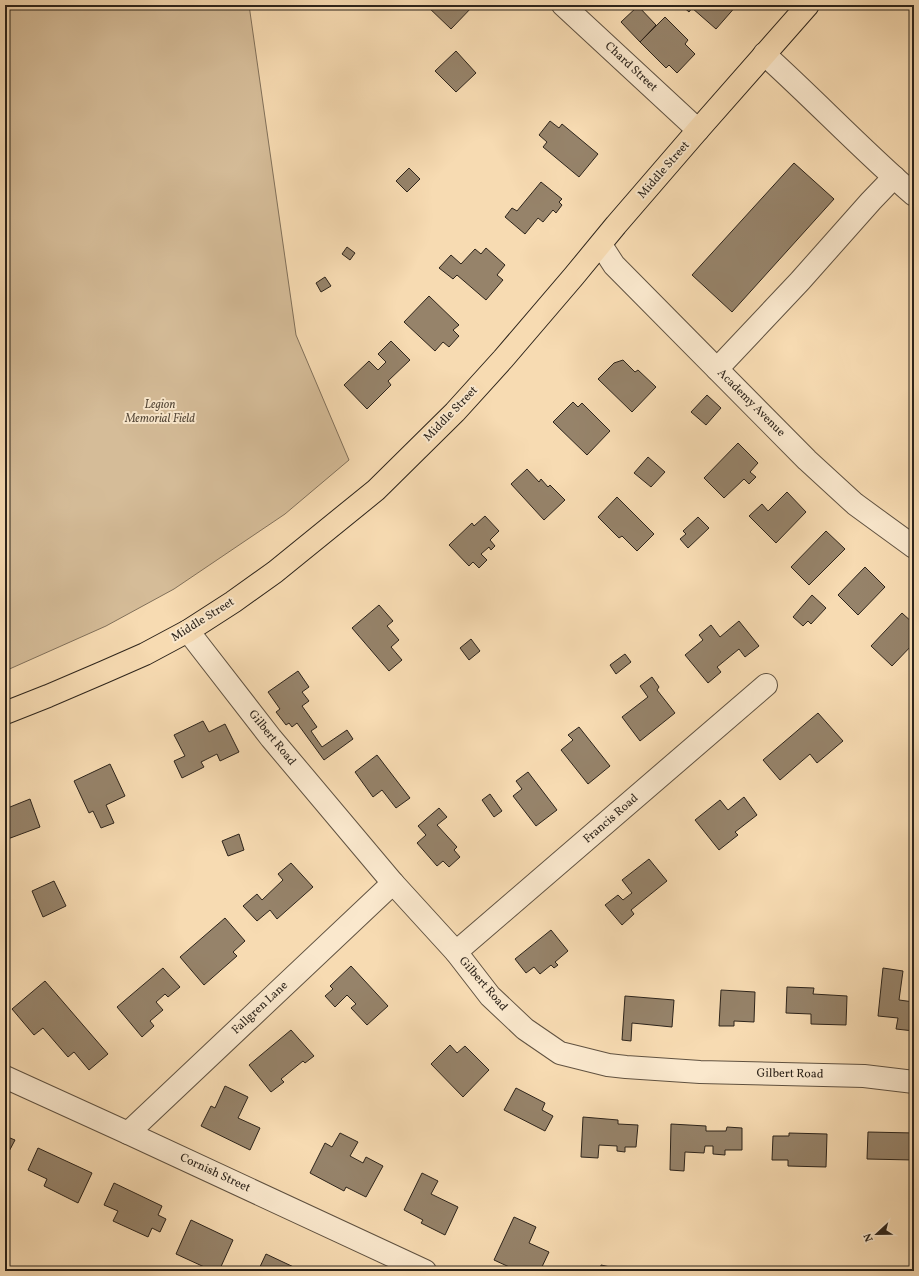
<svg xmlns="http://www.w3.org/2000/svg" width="919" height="1276" viewBox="0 0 919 1276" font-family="Vollkorn,serif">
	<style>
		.green { fill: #d5bc98; stroke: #81705a }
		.building { fill: #96836a; stroke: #2d241b }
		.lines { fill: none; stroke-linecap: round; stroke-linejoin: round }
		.minor-casing { stroke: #605241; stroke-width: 24 }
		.major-casing { stroke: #2d241b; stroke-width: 24 }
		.minor { stroke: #fae8cd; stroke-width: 22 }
		.major { stroke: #f7dbb2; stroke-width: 22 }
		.labels { text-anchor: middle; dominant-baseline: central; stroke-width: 4; stroke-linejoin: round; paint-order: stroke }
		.street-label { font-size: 12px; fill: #2d241b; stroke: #fae8cd }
		.park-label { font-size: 12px; font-style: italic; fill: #574a3a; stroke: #fae8cd }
	</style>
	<rect width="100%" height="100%" fill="#f7dbb2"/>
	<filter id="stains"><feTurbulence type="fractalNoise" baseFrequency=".005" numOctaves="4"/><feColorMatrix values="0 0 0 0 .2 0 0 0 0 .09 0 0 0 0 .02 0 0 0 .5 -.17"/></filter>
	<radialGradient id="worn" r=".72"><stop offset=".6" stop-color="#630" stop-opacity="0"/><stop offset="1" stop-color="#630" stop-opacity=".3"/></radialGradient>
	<!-- green -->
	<path class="green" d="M5,5H249L296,335L349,460L285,514L174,589L106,626L5,671Z"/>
	<!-- building -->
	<g class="building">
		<path d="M426,5H474L451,29Z"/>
		<path d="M681,5H737L716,29L692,8L689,12Z"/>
		<path d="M638,6L656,25L640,42L621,22Z"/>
		<path d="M665,17L688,40L685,44L695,54L677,73L669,65L666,68L640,42Z"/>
		<path d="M456,51L476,73L456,92L435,71Z"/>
		<path d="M550,121L559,128L562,124L598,154L579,177L543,147L547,142L539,135Z"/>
		<path d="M794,163L834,199L732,312L692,275Z"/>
		<path d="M409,168L420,179L407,192L396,181Z"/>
		<path d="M541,182L562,199L559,202L562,205L556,213L553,210L543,222L538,218L525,234L505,217L512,208L517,211Z"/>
		<path d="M347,247L355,253L350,260L342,254Z"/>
		<path d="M486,248L505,265L497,275L503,280L486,300L457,275L453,279L439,268L451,255L461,264L475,249L481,254Z"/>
		<path d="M325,277L331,286L321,292L316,283Z"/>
		<path d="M429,296L459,325L453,330L459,336L449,347L443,342L435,351L404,322Z"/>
		<path d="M391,341L410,360L388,381L391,385L367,409L344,385L369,361L378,370L386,362L378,354Z"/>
		<path d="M623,360L635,372L638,370L656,387L632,412L598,379L614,363Z"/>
		<path d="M707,395L721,408L706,425L691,412Z"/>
		<path d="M573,402L578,407L582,403L610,431L587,455L553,422Z"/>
		<path d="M738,443L758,463L750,472L756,477L749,484L744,479L724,498L704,478Z"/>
		<path d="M648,457L665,472L651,487L634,473Z"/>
		<path d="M527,469L539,482L541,479L548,487L550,485L565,500L544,520L511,484Z"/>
		<path d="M787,492L806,512L776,543L749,516L762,504L768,511Z"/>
		<path d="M617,497L654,534L637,551L622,536L619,538L598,517Z"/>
		<path d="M485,516L499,531L490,540L495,546L491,550L489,547L481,554L487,560L479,568L473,562L469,566L449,545L472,523L474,526Z"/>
		<path d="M698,517L709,528L688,548L680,539L686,534L683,531Z"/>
		<path d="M826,531L845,549L809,585L791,567Z"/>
		<path d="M865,567L885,587L858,615L838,595Z"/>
		<path d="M812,595L826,608L811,624L808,621L803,626L793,617Z"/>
		<path d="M379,605L393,621L387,626L399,640L391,647L402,660L389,671L352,628Z"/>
		<path d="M902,613L914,624V643L892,666L871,646Z"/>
		<path d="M739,621L759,646L745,657L739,649L717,667L721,672L708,683L685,655L703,640L699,635L711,625L720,637Z"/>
		<path d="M471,639L480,651L469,660L460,648Z"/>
		<path d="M625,654L631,662L616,674L610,665Z"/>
		<path d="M298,671L309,687L302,692L309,701L302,706L317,727L311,731L322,747L347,730L353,739L324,760L297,723L292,727L289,723L286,725L276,712L280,709L268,692Z"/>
		<path d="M652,677L659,687L657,690L675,713L640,741L622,717L648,697L640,686Z"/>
		<path d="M818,713L843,741L817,763L810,754L780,780L763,760Z"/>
		<path d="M203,721L209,732L225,724L239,752L220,761L217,754L201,762L204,767L182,778L174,761L185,756L174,735Z"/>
		<path d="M579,727L610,766L588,784L561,750L573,740L568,735Z"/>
		<path d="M377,755L410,798L396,808L382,790L373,797L355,772Z"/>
		<path d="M110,764L125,796L106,805L114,823L101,828L93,811L89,813L74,781Z"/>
		<path d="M528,772L557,810L536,826L513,796L522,789L516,781Z"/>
		<path d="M490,794L502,811L494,817L482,800Z"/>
		<path d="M744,797L757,815L735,832L738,835L719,850L695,820L720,800L728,810Z"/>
		<path d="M30,799L40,827L5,840V809Z"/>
		<path d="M439,808L447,817L437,825L457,847L454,850L460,857L449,867L443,861L437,866L417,843L426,835L418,826Z"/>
		<path d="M239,834L244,850L228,856L222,841Z"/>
		<path d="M649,859L667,881L631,910L634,914L622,925L605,905L618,895L623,900L632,893L622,880Z"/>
		<path d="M291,863L313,887L277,919L270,910L257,921L243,906L257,894L262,900L283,880L278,874Z"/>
		<path d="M54,881L66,906L43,917L32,891Z"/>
		<path d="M225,918L245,941L233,952L237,956L204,985L180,957Z"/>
		<path d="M551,930L568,951L555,962L558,965L554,968L551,965L540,974L534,967L526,973L515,959Z"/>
		<path d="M351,966L388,1006L367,1025L351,1008L356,1004L347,995L335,1007L325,996L333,989L330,986Z"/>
		<path d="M163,968L180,987L168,997L165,994L156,1002L163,1010L150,1021L154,1026L142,1037L117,1007Z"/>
		<path d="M883,968L903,971L899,1000L914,1002V1031L896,1029L898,1018L878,1016Z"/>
		<path d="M45,981L108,1054L89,1070L74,1052L68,1057L43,1028L34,1035L12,1009Z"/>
		<path d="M787,987L814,988L813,994L847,996L846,1025L811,1024V1014L786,1013Z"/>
		<path d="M721,990L755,992L754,1022L734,1021V1026H719Z"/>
		<path d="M625,996L674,1000L672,1027L632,1023L631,1041L622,1040Z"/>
		<path d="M291,1030L314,1056L305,1063L303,1061L281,1079L284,1082L271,1092L249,1065Z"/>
		<path d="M450,1045L457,1053L465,1046L489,1070L463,1097L431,1064Z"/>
		<path d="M225,1086L248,1097L238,1118L260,1128L250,1150L201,1126L211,1106L215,1108Z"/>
		<path d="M516,1088L545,1103L542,1110L553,1116L545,1131L504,1110Z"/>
		<path d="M583,1117L618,1120V1124L638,1125L636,1147H625V1152L617,1151V1146L599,1145L598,1158L581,1157Z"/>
		<path d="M671,1124L706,1126V1131H726L727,1127L742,1128V1150H725V1155L713,1154V1146H705L704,1153L685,1152L684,1171L670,1170Z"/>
		<path d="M868,1132L914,1133L913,1160L867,1159Z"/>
		<path d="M340,1133L358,1142L350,1156L363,1163L366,1157L383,1166L366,1197L346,1187L344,1191L310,1173L325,1143L332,1147Z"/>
		<path d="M789,1133L827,1134L826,1167L788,1166V1160H772L773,1136H789Z"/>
		<path d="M5,1136L15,1140L5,1159Z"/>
		<path d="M38,1148L92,1173L78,1203L44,1186L47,1179L28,1170Z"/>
		<path d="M422,1173L438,1181L431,1194L458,1207L445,1235L421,1223L423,1220L404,1210Z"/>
		<path d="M114,1183L162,1206L158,1215L166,1219L160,1232L152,1228L148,1237L113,1221L118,1211L104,1205Z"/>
		<path d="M514,1217L536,1227L529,1243L549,1252L540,1271H518L494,1260Z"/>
		<path d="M191,1220L233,1240L219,1271H213L176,1254Z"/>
		<path d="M266,1254L300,1270V1271H258Z"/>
		<path d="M601,1265L624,1270L625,1267L641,1271H600Z"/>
	</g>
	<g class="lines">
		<!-- minor casing -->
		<g class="minor-casing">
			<g id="minor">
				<path d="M563,5L698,130"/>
				<path d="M764,54C815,100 862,150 914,195"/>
				<path d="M601,245L614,265L807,460L855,504L914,547"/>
				<path d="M717,369L800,281L871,201L894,177"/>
				<path d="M188,631L271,738L393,883L456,952L490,996L525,1029L560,1053L608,1065L626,1067L700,1072L864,1076L914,1082"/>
				<path d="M456,952L766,685"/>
				<path d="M5,1077L128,1133L425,1271"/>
				<path d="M128,1133L393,883"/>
			</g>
		</g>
		<!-- major casing -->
		<g class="major-casing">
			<path id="major" d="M5,713L48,696L104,672L145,654L188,631L233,602L275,572L376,490L455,412L503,359L574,276L616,225L698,130L808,5"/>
		</g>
		<!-- minor -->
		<use href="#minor" class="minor"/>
		<!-- major -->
		<use href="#major" class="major"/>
	</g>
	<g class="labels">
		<!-- street labels -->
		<g class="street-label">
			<text transform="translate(631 67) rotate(43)">Chard Street</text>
			<text transform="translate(664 170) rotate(-49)">Middle Street</text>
			<text transform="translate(751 403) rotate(45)">Academy Avenue</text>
			<text transform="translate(451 414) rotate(-46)">Middle Street</text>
			<text transform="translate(203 620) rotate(-32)">Middle Street</text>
			<text transform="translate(272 738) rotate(51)">Gilbert Road</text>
			<text transform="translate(611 819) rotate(-41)">Francis Road</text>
			<text transform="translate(483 984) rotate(49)">Gilbert Road</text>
			<text transform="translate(260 1008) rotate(-43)">Fallgren Lane</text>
			<text transform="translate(790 1074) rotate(1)">Gilbert Road</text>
			<text transform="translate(215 1173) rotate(25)">Cornish Street</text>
		</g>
		<!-- park labels -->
		<g class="park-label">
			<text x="160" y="405">Legion<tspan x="160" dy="14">Memorial Field</tspan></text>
		</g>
	</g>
	<!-- margin -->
	<rect width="919" height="1276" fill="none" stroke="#f7dbb2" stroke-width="20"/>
	<rect x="6" y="6" width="907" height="1264" fill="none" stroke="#2d241b" stroke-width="2"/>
	<rect x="10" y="10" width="899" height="1256" fill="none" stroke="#2d241b"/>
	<!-- north arrow -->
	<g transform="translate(877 1234) rotate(248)" stroke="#fae8cd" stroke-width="3" paint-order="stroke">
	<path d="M0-3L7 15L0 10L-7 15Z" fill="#2d241b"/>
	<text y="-6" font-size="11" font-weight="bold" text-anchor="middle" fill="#2d241b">N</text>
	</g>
	<rect width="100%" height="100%" filter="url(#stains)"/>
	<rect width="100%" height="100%" fill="url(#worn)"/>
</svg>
